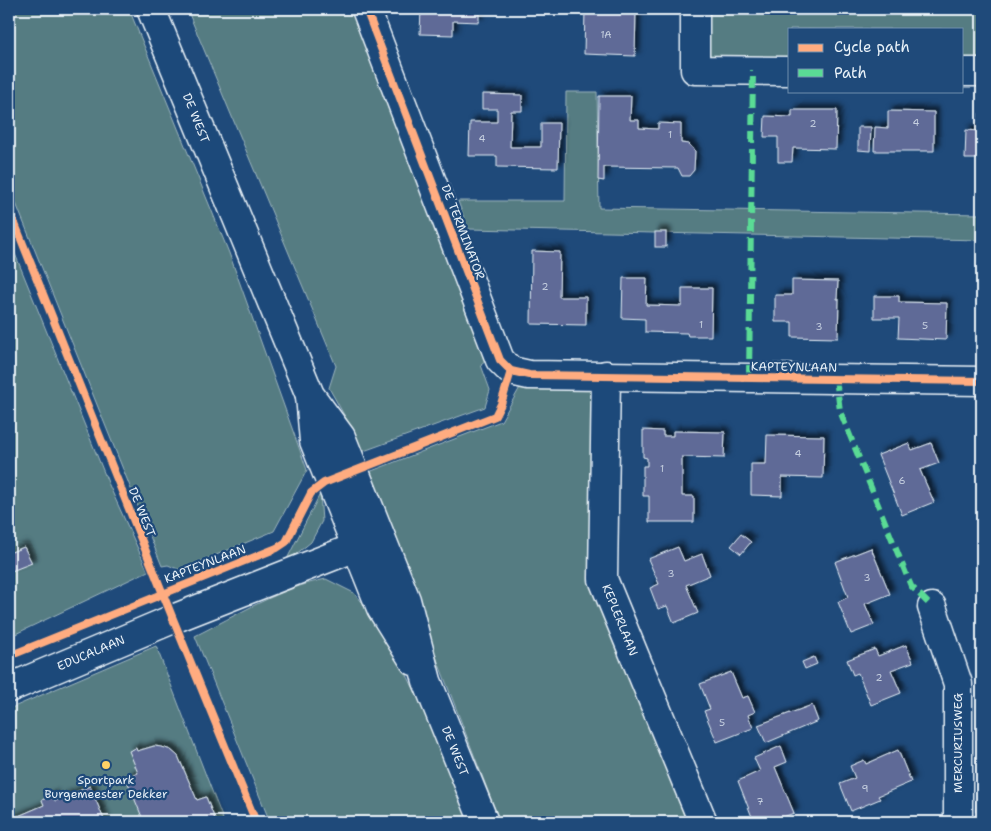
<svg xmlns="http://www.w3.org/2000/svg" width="991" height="831" viewBox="0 0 991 831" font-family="'Shantell Sans',sans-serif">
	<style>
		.green { fill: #547b82; stroke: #9eb6bd }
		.building { fill: #5e6b97; stroke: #e8f1f8; filter: url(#shadow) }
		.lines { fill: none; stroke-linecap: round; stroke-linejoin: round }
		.street-casing { stroke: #e8f1f8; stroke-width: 31 }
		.secondary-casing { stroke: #e8f1f8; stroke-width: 31 }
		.street { stroke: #1f4a7a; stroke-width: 28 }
		.secondary { stroke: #1f4a7a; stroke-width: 28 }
		.quiet { stroke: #5adb95; stroke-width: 6; stroke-dasharray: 12 6; stroke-linecap: butt }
		.cycleway-casing { stroke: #1f4a7a; stroke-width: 11 }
		.cycleway { stroke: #ffac80; stroke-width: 8 }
		.poi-dot { fill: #ffd166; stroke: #1f4a7a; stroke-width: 2 }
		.labels { text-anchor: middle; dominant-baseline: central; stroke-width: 4.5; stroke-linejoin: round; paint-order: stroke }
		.number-label { font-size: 10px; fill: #c6d0e0 }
		.street-label { font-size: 12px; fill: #e8f1f8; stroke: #1f4a7a }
		.poi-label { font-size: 12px; fill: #e8f1f8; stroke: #1f4a7a }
	</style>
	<defs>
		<filter id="shadow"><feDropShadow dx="4.5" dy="-4.5" stdDeviation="2.5" flood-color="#0009"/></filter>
	</defs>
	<rect width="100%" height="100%" fill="#1f4a7a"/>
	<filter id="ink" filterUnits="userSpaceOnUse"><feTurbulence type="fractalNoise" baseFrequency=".02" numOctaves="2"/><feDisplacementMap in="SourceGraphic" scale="10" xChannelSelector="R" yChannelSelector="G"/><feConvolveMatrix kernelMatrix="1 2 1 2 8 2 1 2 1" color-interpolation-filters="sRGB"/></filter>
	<g filter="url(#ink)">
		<!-- green -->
		<g class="green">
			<path d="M9,9H129L229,253L307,470L274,531L180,570L168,565L162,566L9,186Z"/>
			<path d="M187,9H354L473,330L487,360L481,365L490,390L485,407L361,452L353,431L329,388L336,366Z"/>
			<path d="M700,9H982V62H962V29H790V58L699,57Z"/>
			<path d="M566,92H597L599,208L982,214V240L468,229L458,201H565Z"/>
			<path d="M9,239L109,485L148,571L9,637Z"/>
			<path d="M522,384L593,388L613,633L687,822H500L435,654L411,574L369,472L501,421Z"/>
			<path d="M320,494L322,521L311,542L285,563Z"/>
			<path d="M326,579L354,593L382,624L429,720L471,822H270L195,636C237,615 280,588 326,579Z"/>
			<path d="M156,646L224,822H9V709Z"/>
		</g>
		<!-- building -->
		<g class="building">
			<path d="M421,9H479V22L453,21V35L420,34Z"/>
			<path d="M585,9L636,10L635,56L584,54Z"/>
			<path d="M482,94L522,95V111H511L510,147H541V123H559L558,168L497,167V156H469L470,122H497V109H482Z"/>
			<path d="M599,96H631L630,120H639V128L658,129V123L681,124V143L689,144L695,151L694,170L689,176H682L678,168L604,167V181L598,180Z"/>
			<path d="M792,110H837L836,149L793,148L792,162H778V137H764L765,116L792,117Z"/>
			<path d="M888,111L934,112V151H874L875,127L888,128Z"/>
			<path d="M980,113H982V159H965L966,130L980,131Z"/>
			<path d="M858,127H871L870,151L858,150Z"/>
			<rect x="655" y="232" width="11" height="15"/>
			<path d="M532,251L560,252L559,297H586V325L531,324Z"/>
			<path d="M623,278H647L646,305L682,306V288H712L711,336H688L687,333L645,332V319L622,318Z"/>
			<path d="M792,280L838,281L837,299H839L838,338L792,337V322H775V295H792Z"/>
			<path d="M874,296H899V302L947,303L946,340L898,338L899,318H874Z"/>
			<path d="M643,430L663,431V436H673V431L725,432L724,458L682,457V496H694V522H649V496H643V466H647V458L643,457Z"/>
			<path d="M767,435L824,436L823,478L782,477V496L751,495V464H766Z"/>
			<path d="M909,443L912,450L931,443L939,463L920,470L934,502L902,515L878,455Z"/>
			<path d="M741,534L751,542L741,554L731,546Z"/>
			<path d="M24,547L32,563L9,572V553Z"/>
			<path d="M678,547L684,561L702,554L710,575L686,585L698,613L674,623L667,606L658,609L650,588L659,584L648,559Z"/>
			<path d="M871,548L890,594L865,604L874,625L851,634L838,602L848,597L835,562Z"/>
			<path d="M906,645L913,662L891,670L901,693L871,705L858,673L853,675L847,660L875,649L878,656Z"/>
			<path d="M814,657L817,664L805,669L802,662Z"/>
			<path d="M731,672L742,698L748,696L755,712L748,715L753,728L717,742L704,711L710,709L700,684Z"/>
			<path d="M812,705L818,721L766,743L758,725Z"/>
			<path d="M154,746L162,747L171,750L178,756L197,800L206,797L216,822H144L126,778L138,773L129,751L136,748L137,751Z"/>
			<path d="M781,746L787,762L775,767L794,813L770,822H754L738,781L760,771L754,758Z"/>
			<path d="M898,750L911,782L878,796L880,799L851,811L840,784L855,778L850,766L864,760L866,764Z"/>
			<path d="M977,759H982V813L976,812Z"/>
			<path d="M90,786L105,822H10L9,820L44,805L42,800L53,795L55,801Z"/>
		</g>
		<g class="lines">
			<!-- street casing -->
			<g class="street-casing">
				<g id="street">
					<path d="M366,9L500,360L511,371L529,375L982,381"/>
					<path d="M695,9V70L790,71"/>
					<path d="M962,72H982"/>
					<path d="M606,375L603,579L703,822"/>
					<path d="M932,607L958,684V822"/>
					<path d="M9,688L173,619L379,538"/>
				</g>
			</g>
			<!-- secondary casing -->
			<g class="secondary-casing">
				<g id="secondary">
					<path d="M151,9L310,395L341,437L406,600L427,681L484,822"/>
					<path d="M310,396L314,441L330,481L381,608L414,661"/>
				</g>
			</g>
			<!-- street -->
			<use href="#street" class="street"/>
			<!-- secondary -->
			<use href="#secondary" class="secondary"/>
			<!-- quiet -->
			<g class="quiet">
				<path d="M749,377L753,70"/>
				<path d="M836,378L840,411L911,586L932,607"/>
			</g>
			<!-- cycleway casing -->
			<g class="cycleway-casing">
				<g id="cycleway">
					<path d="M366,9L500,360L511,371L529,375L982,381"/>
					<path d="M9,209L173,619L256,822"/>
					<path d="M9,656L277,548L286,542L311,493L324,483L495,416L501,404L511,371"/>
				</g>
			</g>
			<!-- cycleway -->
			<use href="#cycleway" class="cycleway"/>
		</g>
	</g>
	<!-- markers -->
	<circle class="poi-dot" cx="106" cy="765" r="5"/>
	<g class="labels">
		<!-- number labels -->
		<g class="number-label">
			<text x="606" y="34">1A</text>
			<text x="916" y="122">4</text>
			<text x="813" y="123">2</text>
			<text x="670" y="134">1</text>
			<text x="482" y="138">4</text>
			<text x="545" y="286">2</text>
			<text x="701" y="324">1</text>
			<text x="925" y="325">5</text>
			<text x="819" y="326">3</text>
			<text x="798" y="453">4</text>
			<text x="662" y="468">1</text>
			<text x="902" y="480">6</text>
			<text x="671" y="573">3</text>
			<text x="867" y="577">3</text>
			<text x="879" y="677">2</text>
			<text x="722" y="722">5</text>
			<text x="865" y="788">9</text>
			<text x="760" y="801">7</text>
		</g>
		<!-- street labels -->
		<g class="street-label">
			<text transform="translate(196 118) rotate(68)">DE WEST</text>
			<text transform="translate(463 232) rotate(69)">DE TERMINATOR</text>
			<text transform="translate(794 367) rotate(1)">KAPTEYNLAAN</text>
			<text transform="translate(142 512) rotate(68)">DE WEST</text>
			<text transform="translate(205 564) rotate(-21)">KAPTEYNLAAN</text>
			<text transform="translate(620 620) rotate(68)">KEPLERLAAN</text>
			<text transform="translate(91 653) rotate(-23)">EDUCALAAN</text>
			<text transform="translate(958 743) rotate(-90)">MERCURIUSWEG</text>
			<text transform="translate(455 751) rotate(68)">DE WEST</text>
		</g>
		<!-- poi labels -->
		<g class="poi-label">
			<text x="106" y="780">Sportpark<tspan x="106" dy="14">Burgemeester Dekker</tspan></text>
		</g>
	</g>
	<!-- margin -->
	<rect width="991" height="831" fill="none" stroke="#1f4a7a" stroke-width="30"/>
	<rect x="15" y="15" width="961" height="801" fill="none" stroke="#e8f1f8" stroke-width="2" filter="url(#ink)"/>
	<!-- legend -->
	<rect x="788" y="28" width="175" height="65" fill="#1f4a7a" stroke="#6f8dac"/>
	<rect x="798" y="44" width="25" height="8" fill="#ffac80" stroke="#6f8dac"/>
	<text x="834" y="52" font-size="15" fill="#e8f1f8">Cycle path</text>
	<rect x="798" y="69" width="25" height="8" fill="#5adb95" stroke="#6f8dac"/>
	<text x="834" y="78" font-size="15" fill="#e8f1f8">Path</text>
</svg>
